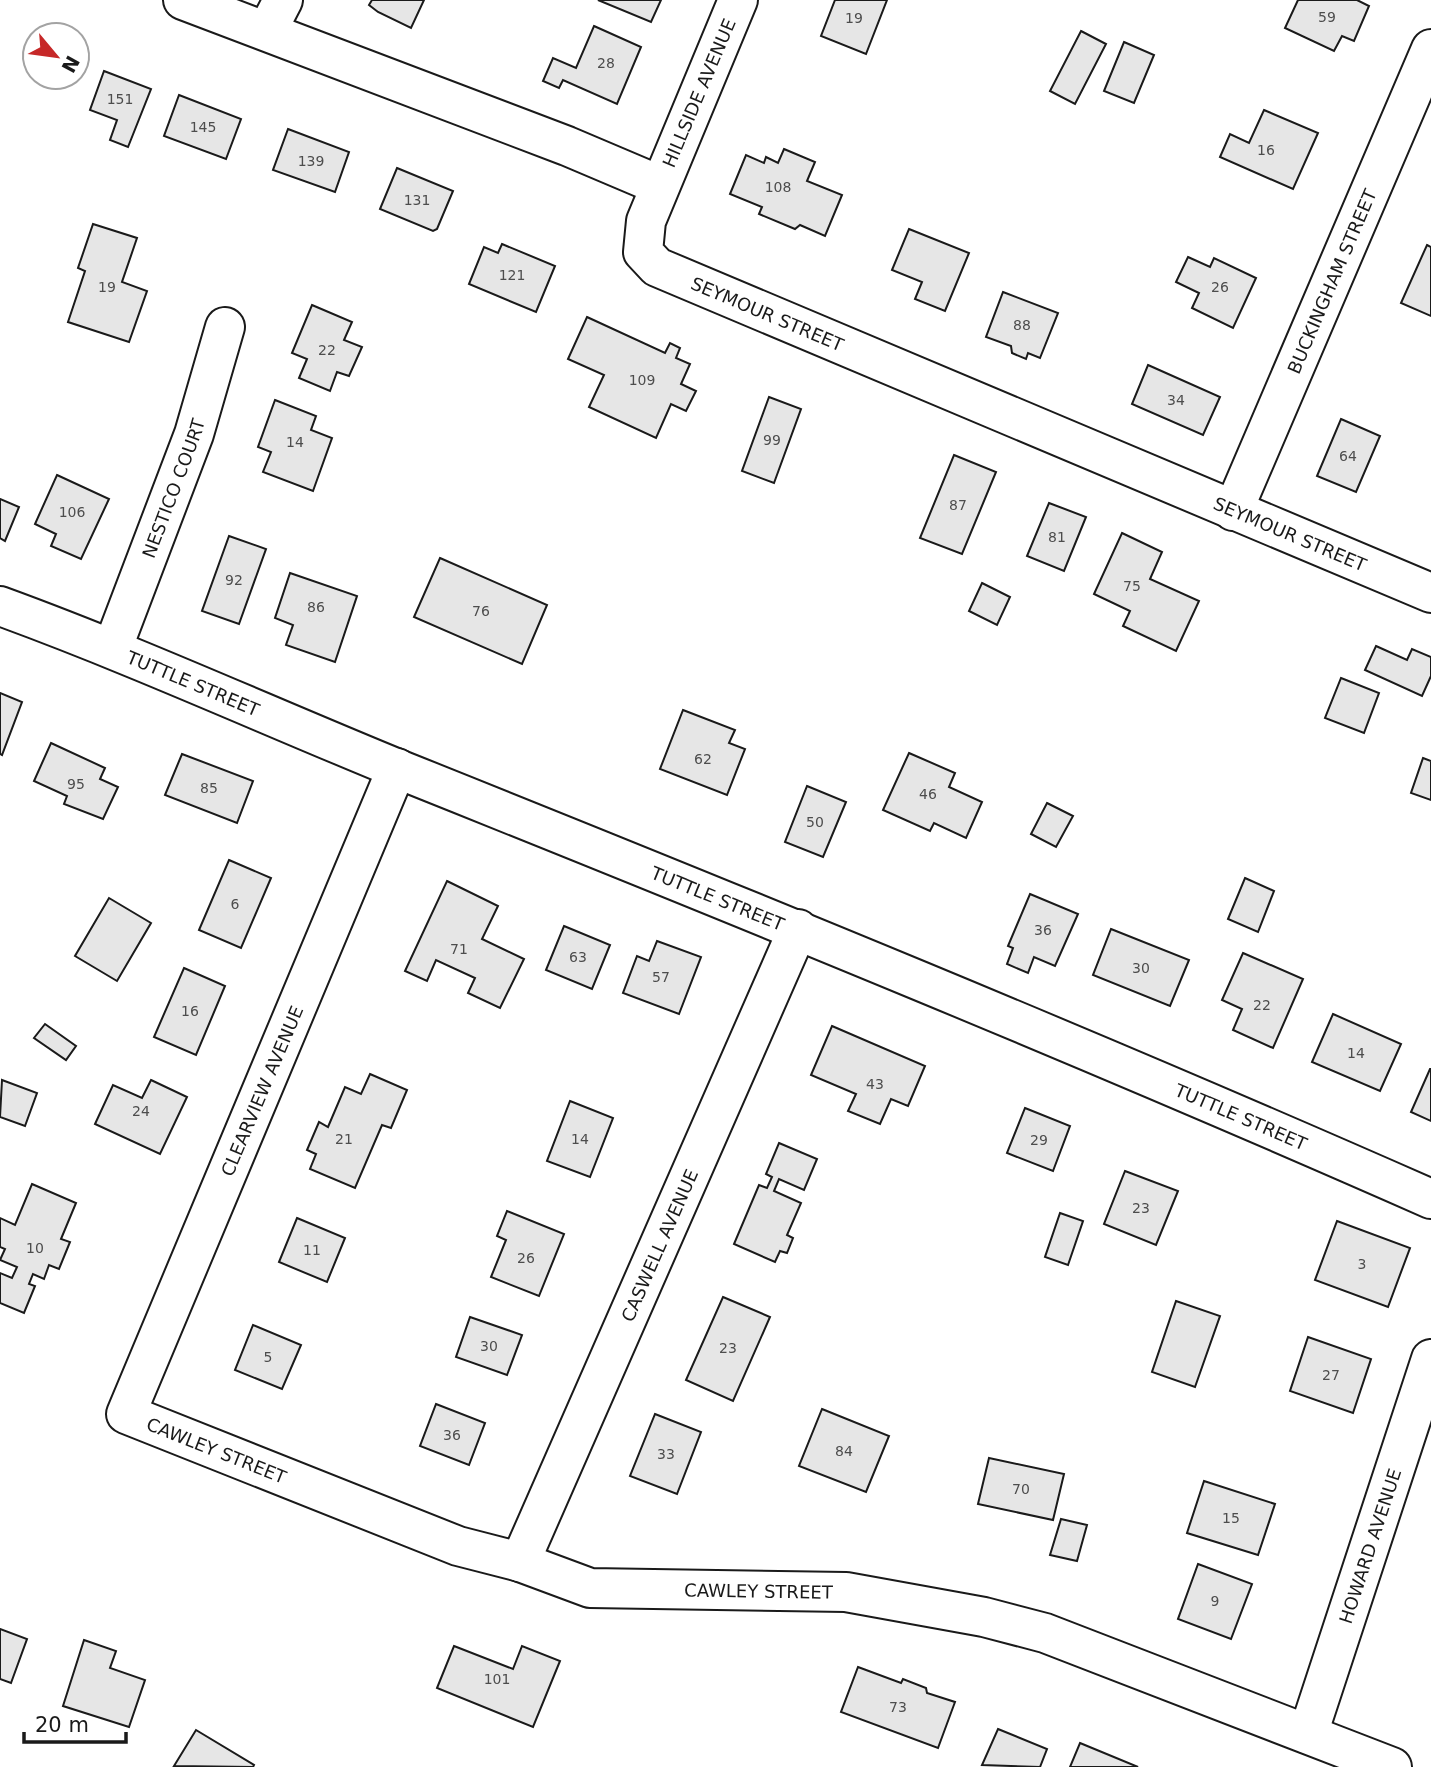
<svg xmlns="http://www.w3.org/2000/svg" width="1431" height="1767" viewBox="0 0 1431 1767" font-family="'DejaVu Sans',sans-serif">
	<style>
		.building { fill: #e6e6e6; stroke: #1a1a1a; stroke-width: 2 }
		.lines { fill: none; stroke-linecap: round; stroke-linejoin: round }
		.minor-casing { stroke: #1a1a1a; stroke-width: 42 }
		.minor { stroke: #fff; stroke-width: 38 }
		.labels { text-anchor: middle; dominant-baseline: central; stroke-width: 5; stroke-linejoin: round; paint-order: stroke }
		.number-label { font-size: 14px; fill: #4d4d4d }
		.street-label { font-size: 18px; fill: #1a1a1a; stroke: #fff }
	</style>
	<rect width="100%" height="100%" fill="#fff"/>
	<!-- building -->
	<g class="building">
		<path d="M372,0H424L411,28L378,12L369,5Z"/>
		<path d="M598,0H661L651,22Z"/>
		<path d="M835,0H887L866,54L821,36Z"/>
		<path d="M1298,0H1357L1369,6L1354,41L1342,36L1334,51L1285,28Z"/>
		<path d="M594,26L641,47L617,104L563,80L559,88L543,81L553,58L576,68Z"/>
		<path d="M1081,31L1106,44L1075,104L1050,91Z"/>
		<path d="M1124,42L1154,55L1134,103L1104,91Z"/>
		<path d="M104,71L151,89L128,147L110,140L117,120L90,110Z"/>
		<path d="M179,95L241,119L226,159L164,136Z"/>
		<path d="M1264,110L1318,133L1293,189L1220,157L1230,134L1249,143Z"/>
		<path d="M288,129L349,152L335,192L273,170Z"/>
		<path d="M784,149L815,162L807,181L842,195L825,236L800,225L795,229L759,214L762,207L730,194L746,155L764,163L766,157L778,163Z"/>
		<path d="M397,168L453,191L437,229L433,231L380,209Z"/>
		<path d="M93,224L137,238L122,282L147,291L129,342L68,322L85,271L78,268Z"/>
		<path d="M909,229L969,253L945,311L915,299L922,282L892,270Z"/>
		<path d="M502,244L555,266L536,312L469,284L484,247L498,253Z"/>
		<path d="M1427,245L1431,247V316L1401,303Z"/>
		<path d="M1188,257L1210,267L1214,258L1256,278L1233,328L1192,308L1199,293L1176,282Z"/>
		<path d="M1003,292L1058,313L1040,358L1028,353L1026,359L1012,353L1011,346L986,337Z"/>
		<path d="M312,305L352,322L344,340L362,347L349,376L337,372L330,391L299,378L307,359L292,353Z"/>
		<path d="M587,317L665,353L670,343L680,348L676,358L690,364L681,384L696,391L686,411L671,404L656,438L589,407L604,375L568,359Z"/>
		<path d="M1148,365L1220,397L1203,435L1132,404Z"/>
		<path d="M769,397L801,409L774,483L742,471Z"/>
		<path d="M275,400L316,416L311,430L332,438L313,491L263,472L271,452L258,447Z"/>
		<path d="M1341,419L1380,436L1356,492L1317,476Z"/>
		<path d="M954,455L996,472L962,554L920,538Z"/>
		<path d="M57,475L109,499L81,559L51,546L56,534L35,524Z"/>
		<path d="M0,499L19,507L5,541L0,538Z"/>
		<path d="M1049,503L1086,517L1064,571L1027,556Z"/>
		<path d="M1122,533L1162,552L1150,579L1199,601L1176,651L1123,626L1130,611L1094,594Z"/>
		<path d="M229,536L266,549L239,624L202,611Z"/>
		<path d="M440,558L547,605L522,664L414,617Z"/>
		<path d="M290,573L357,596L335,662L286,645L293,625L275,618Z"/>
		<path d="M982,583L1010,597L997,625L969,611Z"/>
		<path d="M1376,646L1407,660L1412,649L1431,657V676L1422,696L1365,670Z"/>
		<path d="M1341,678L1379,693L1364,733L1325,718Z"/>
		<path d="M0,693L22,702L2,755L0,754Z"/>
		<path d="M683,710L735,730L729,743L745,749L727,795L660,769Z"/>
		<path d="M51,743L105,768L100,779L118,787L103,819L64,804L67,796L34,781Z"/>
		<path d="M909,753L955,773L949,787L982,802L966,838L934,823L930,831L883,810Z"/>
		<path d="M182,754L253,781L237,823L165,795Z"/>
		<path d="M1423,758L1431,761V800L1411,793Z"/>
		<path d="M807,786L846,802L823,857L785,842Z"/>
		<path d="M1047,803L1073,816L1056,847L1031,834Z"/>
		<path d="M229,860L271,878L241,948L199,930Z"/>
		<path d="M1245,878L1274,891L1258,932L1228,919Z"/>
		<path d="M447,881L498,906L482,939L524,959L500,1008L468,993L475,978L436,960L427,981L405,971Z"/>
		<path d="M1030,894L1078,914L1055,966L1034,957L1028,973L1007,964L1013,948L1008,946Z"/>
		<path d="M109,898L151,923L117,981L75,956Z"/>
		<path d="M564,926L610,945L592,989L546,970Z"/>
		<path d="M1111,929L1189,960L1170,1006L1093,975Z"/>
		<path d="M657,941L701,957L679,1014L623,993L637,956L649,961Z"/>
		<path d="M1243,953L1303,979L1273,1048L1233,1030L1242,1009L1222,1000Z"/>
		<path d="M184,968L225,986L196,1055L154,1037Z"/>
		<path d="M1333,1014L1401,1044L1380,1091L1312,1062Z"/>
		<path d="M45,1024L76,1046L66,1060L34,1038Z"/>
		<path d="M832,1026L925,1066L908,1106L891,1099L880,1124L848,1111L856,1094L811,1075Z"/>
		<path d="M1430,1069H1431V1121L1411,1112Z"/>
		<path d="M370,1074L407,1090L391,1128L382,1125L355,1188L310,1169L316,1154L307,1150L319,1122L328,1127L345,1087L361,1094Z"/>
		<path d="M2,1080L37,1093L25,1126L0,1117Z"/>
		<path d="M151,1080L187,1097L160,1154L95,1124L113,1085L142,1098Z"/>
		<path d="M570,1101L613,1118L590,1177L547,1161Z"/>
		<path d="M1025,1108L1070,1126L1053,1171L1007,1153Z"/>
		<path d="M779,1143L817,1159L804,1190L779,1179L774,1191L801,1203L787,1235L793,1238L787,1253L780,1251L775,1262L734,1244L759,1185L767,1188L772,1177L766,1174Z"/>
		<path d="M1125,1171L1178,1191L1156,1245L1104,1224Z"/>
		<path d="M32,1184L76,1203L61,1239L70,1242L59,1269L49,1265L44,1279L33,1274L29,1284L35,1286L24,1313L0,1303V1273L12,1278L17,1267L0,1260L5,1249L0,1247V1218L15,1225Z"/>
		<path d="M507,1211L564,1234L539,1296L491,1277L506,1240L497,1236Z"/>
		<path d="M1060,1213L1083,1221L1068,1265L1045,1257Z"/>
		<path d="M297,1218L345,1238L327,1282L279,1262Z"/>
		<path d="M1337,1221L1410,1248L1388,1307L1315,1280Z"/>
		<path d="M723,1297L770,1317L733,1401L686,1380Z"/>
		<path d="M1176,1301L1220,1316L1195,1387L1152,1372Z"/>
		<path d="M470,1317L522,1335L507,1375L456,1357Z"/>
		<path d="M253,1325L301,1345L282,1389L235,1370Z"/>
		<path d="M1308,1337L1371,1359L1353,1413L1290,1391Z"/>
		<path d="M436,1404L485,1423L469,1465L420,1446Z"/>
		<path d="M822,1409L889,1436L866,1492L799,1466Z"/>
		<path d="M655,1414L701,1432L677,1494L630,1476Z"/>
		<path d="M989,1458L1064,1474L1053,1520L978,1504Z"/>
		<path d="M1204,1481L1275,1504L1258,1555L1187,1533Z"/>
		<path d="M1061,1519L1087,1525L1077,1561L1050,1555Z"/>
		<path d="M1198,1564L1252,1584L1231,1639L1178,1619Z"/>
		<path d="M0,1629L27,1639L11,1683L0,1679Z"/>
		<path d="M84,1640L116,1651L110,1668L145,1680L129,1727L63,1706Z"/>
		<path d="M454,1646L513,1669L522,1646L560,1661L533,1727L437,1688Z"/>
		<path d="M858,1667L901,1683L903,1679L926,1688L927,1693L955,1702L938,1748L841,1712Z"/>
		<path d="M998,1729L1047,1749L1040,1767L982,1765Z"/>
		<path d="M196,1730L254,1765L253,1767L174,1766Z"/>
		<path d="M1080,1743L1138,1767H1070Z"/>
	</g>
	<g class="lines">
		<!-- minor casing -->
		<g class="minor-casing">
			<g id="minor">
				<path d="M183,0L567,146L659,185"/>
				<path id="s1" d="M738,0L646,221L643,252L657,267L1431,593"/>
				<path d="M267,31L283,0"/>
				<path id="s2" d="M1233,511L1431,49"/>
				<path id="s3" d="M0,606C137,656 268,716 403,771C748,909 1091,1049 1431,1199"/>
				<path id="s4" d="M113,647L194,434L225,327"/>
				<path id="s5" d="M397,768L126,1414L458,1546L520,1562L590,1588L846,1592L984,1617L1045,1633L1392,1767"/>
				<path id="s6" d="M520,1562L798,929"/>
				<path id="s7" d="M1308,1734L1431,1359"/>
			</g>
		</g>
		<!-- minor -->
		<use href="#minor" class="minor"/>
	</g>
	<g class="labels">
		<!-- number labels -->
		<g class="number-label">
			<text x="1327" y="17">59</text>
			<text x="854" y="18">19</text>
			<text x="606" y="63">28</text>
			<text x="120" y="99">151</text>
			<text x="203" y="127">145</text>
			<text x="1266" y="150">16</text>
			<text x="311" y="161">139</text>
			<text x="778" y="187">108</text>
			<text x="417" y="200">131</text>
			<text x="512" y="275">121</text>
			<text x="107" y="287">19</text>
			<text x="1220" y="287">26</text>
			<text x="1022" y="325">88</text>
			<text x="327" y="350">22</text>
			<text x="642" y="380">109</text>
			<text x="1176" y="400">34</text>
			<text x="772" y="440">99</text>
			<text x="295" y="442">14</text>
			<text x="1348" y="456">64</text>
			<text x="958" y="505">87</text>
			<text x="72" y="512">106</text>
			<text x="1057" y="537">81</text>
			<text x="234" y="580">92</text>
			<text x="1132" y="586">75</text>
			<text x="316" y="607">86</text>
			<text x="481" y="611">76</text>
			<text x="703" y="759">62</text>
			<text x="76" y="784">95</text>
			<text x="209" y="788">85</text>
			<text x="928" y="794">46</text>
			<text x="815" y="822">50</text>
			<text x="235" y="904">6</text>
			<text x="1043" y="930">36</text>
			<text x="459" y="949">71</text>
			<text x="578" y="957">63</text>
			<text x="1141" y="968">30</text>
			<text x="661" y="977">57</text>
			<text x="1262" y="1005">22</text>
			<text x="190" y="1011">16</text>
			<text x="1356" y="1053">14</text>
			<text x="875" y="1084">43</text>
			<text x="141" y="1111">24</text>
			<text x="344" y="1139">21</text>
			<text x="580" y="1139">14</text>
			<text x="1039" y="1140">29</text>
			<text x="1141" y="1208">23</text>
			<text x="35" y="1248">10</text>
			<text x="312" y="1250">11</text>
			<text x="526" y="1258">26</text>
			<text x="1362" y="1264">3</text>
			<text x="489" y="1346">30</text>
			<text x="728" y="1348">23</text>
			<text x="268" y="1357">5</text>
			<text x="1331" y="1375">27</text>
			<text x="452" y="1435">36</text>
			<text x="844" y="1451">84</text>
			<text x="666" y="1454">33</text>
			<text x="1021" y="1489">70</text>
			<text x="1231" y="1518">15</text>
			<text x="1215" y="1601">9</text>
			<text x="497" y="1679">101</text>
			<text x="898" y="1707">73</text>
		</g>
		<!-- street labels -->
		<g class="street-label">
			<text transform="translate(699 93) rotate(-67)">HILLSIDE AVENUE</text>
			<text stroke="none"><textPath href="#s2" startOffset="250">BUCKINGHAM STREET</textPath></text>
			<text stroke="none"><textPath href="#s1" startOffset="411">SEYMOUR STREET</textPath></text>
			<text stroke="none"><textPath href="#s4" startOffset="170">NESTICO COURT</textPath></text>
			<text stroke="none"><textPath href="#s1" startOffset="978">SEYMOUR STREET</textPath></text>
			<text stroke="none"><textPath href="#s3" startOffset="208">TUTTLE STREET</textPath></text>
			<text stroke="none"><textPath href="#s3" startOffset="775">TUTTLE STREET</textPath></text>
			<text transform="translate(262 1091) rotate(-67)">CLEARVIEW AVENUE</text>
			<text stroke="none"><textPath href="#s3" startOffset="1342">TUTTLE STREET</textPath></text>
			<text stroke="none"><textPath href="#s6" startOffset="346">CASWELL AVENUE</textPath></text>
			<text stroke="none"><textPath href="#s5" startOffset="798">CAWLEY STREET</textPath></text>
			<text stroke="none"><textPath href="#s7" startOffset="198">HOWARD AVENUE</textPath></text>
			<text stroke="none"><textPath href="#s5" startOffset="1365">CAWLEY STREET</textPath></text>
		</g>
	</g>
	<!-- north arrow -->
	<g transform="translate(56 56) rotate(119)"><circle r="33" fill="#ffffff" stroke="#a3a3a3" stroke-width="2"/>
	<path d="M0-5L12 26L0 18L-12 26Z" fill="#c62828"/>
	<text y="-10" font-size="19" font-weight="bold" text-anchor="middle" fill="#1a1a1a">N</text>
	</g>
	<!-- scale -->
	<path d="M24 1732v10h102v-10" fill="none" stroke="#1a1a1a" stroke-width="3.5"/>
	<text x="35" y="1732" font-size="21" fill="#1a1a1a" stroke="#ffffff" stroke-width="5" paint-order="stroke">20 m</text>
</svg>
